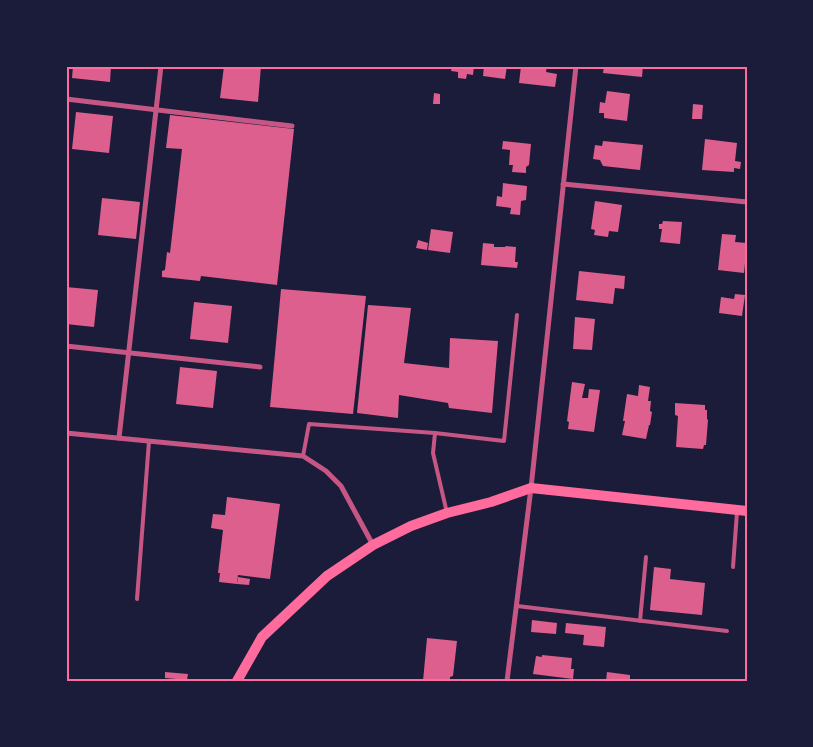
<svg xmlns="http://www.w3.org/2000/svg" width="813" height="747" viewBox="0 0 813 747" font-family="'Open Sans',sans-serif">
	<style>
		.building { fill: #dd5f8e }
		.lines { fill: none; stroke-linecap: round; stroke-linejoin: round }
		.service { stroke: #c65784; stroke-width: 4 }
		.minor { stroke: #c65784; stroke-width: 5 }
		.secondary { stroke: #ff6b9d; stroke-width: 10 }
		.neatline { fill: none; stroke: #ff6b9d; stroke-width: 2 }
	</style>
	<rect width="100%" height="100%" fill="#1b1b3a"/>
	<!-- building -->
	<g class="building">
		<path d="M73,66H111L110,82L72,78Z"/>
		<path d="M224,66H261L258,102L220,98Z"/>
		<path d="M452,66H474L473,75L467,74L466,79L458,78V72L451,71Z"/>
		<path d="M484,66H507L505,79L483,76Z"/>
		<path d="M521,66H547L546,72L557,74L555,87L519,83Z"/>
		<path d="M604,66H643L642,77L603,73Z"/>
		<path d="M607,91L630,94L627,121L604,118V113H599L600,102L605,103Z"/>
		<path d="M434,93L440,94V104H433Z"/>
		<path d="M693,104L703,105L702,119H692Z"/>
		<path d="M76,112L113,116L109,153L72,149Z"/>
		<path d="M170,115L294,129L277,285L201,276L200,281L162,277V271L165,270L167,252L170,253L182,149L166,148Z"/>
		<path d="M705,139L737,143L735,161L741,162L740,169L734,168V172L702,170Z"/>
		<path d="M503,141L531,144L529,165L526,167V173L512,172L513,165H509L510,150L502,149Z"/>
		<path d="M603,141L643,145L640,170L603,166L600,160L593,159L595,145L602,146Z"/>
		<path d="M503,183L527,186L526,200L521,201L520,215L510,214L511,208L496,206L497,196L502,197Z"/>
		<path d="M102,198L140,202L136,239L98,235Z"/>
		<path d="M595,201L622,205L618,232L609,231L608,237L594,235L595,230L591,229Z"/>
		<path d="M663,221L682,222L680,244L660,242L662,229H659V224H662Z"/>
		<path d="M431,229L453,232L450,253L428,250Z"/>
		<path d="M722,234L736,235L735,242L747,243L744,273L718,270Z"/>
		<path d="M418,240L428,243L427,250L416,248Z"/>
		<path d="M483,243L494,244V247H505L506,246L516,247L515,262H518L517,268L481,265Z"/>
		<path d="M579,271L625,276L624,289L615,288L613,304L576,300Z"/>
		<path d="M66,287L98,290L94,327L66,324Z"/>
		<path d="M281,289L366,296L353,414L270,407Z"/>
		<path d="M735,294L745,295L742,316L719,313L721,297L734,299Z"/>
		<path d="M194,302L232,306L228,343L190,339Z"/>
		<path d="M368,305L411,308L404,363L449,368L450,338L498,341L492,413L449,408L448,403L399,395L398,418L357,413Z"/>
		<path d="M575,317L595,319L592,350L573,349Z"/>
		<path d="M180,367L217,371L213,408L176,404Z"/>
		<path d="M572,382L585,384L582,398H588L589,389L600,390L594,432L568,429L569,422L567,421Z"/>
		<path d="M639,385L650,387L648,401H651L650,411L652,412L650,425H649L646,439L622,435L625,421H623L627,394L638,396Z"/>
		<path d="M675,403L705,405V410H707V419L708,420L706,445H704L703,449L676,447L678,416L675,415Z"/>
		<path d="M227,497L280,504L270,579L238,575L237,584L219,582L220,573H218L223,530L211,528L213,514L225,515Z"/>
		<path d="M654,567L671,569L670,579L705,583L702,615L650,610Z"/>
		<path d="M238,577L250,579L249,585L237,584Z"/>
		<path d="M532,620L557,623L556,634L531,632Z"/>
		<path d="M566,623L606,627L604,647L583,645L584,635L565,633Z"/>
		<path d="M427,638L457,641L453,676L450,677V681H423Z"/>
		<path d="M542,655L572,658L571,669H574L573,679L533,674L536,656L542,657Z"/>
		<path d="M165,672L188,674L187,680L165,678Z"/>
		<path d="M607,672L630,675V681H606Z"/>
	</g>
	<g class="lines">
		<!-- service -->
		<g class="service">
			<path d="M435,433L504,441L517,315"/>
			<path d="M303,456L309,424L435,433L433,453L447,513"/>
			<path d="M733,567L737,512"/>
			<path d="M137,599L149,441"/>
			<path d="M517,606L727,631"/>
			<path d="M640,621L646,557"/>
		</g>
		<!-- minor -->
		<g class="minor">
			<path d="M66,99L292,126"/>
			<path d="M563,184L747,202"/>
			<path d="M66,346L260,367"/>
			<path d="M66,433L303,456L326,471L341,486L373,545"/>
			<path d="M119,438L161,66"/>
			<path d="M507,681L531,488L576,66"/>
		</g>
		<!-- secondary -->
		<path class="secondary" d="M237,681L262,637L327,576L373,545L411,526L447,513L491,502L531,488L747,511"/>
	</g>
	<!-- border -->
	<rect width="813" height="747" fill="none" stroke="#1b1b3a" stroke-width="135"/>
	<rect x="68" y="68" width="678" height="612" class="neatline"/>
</svg>
